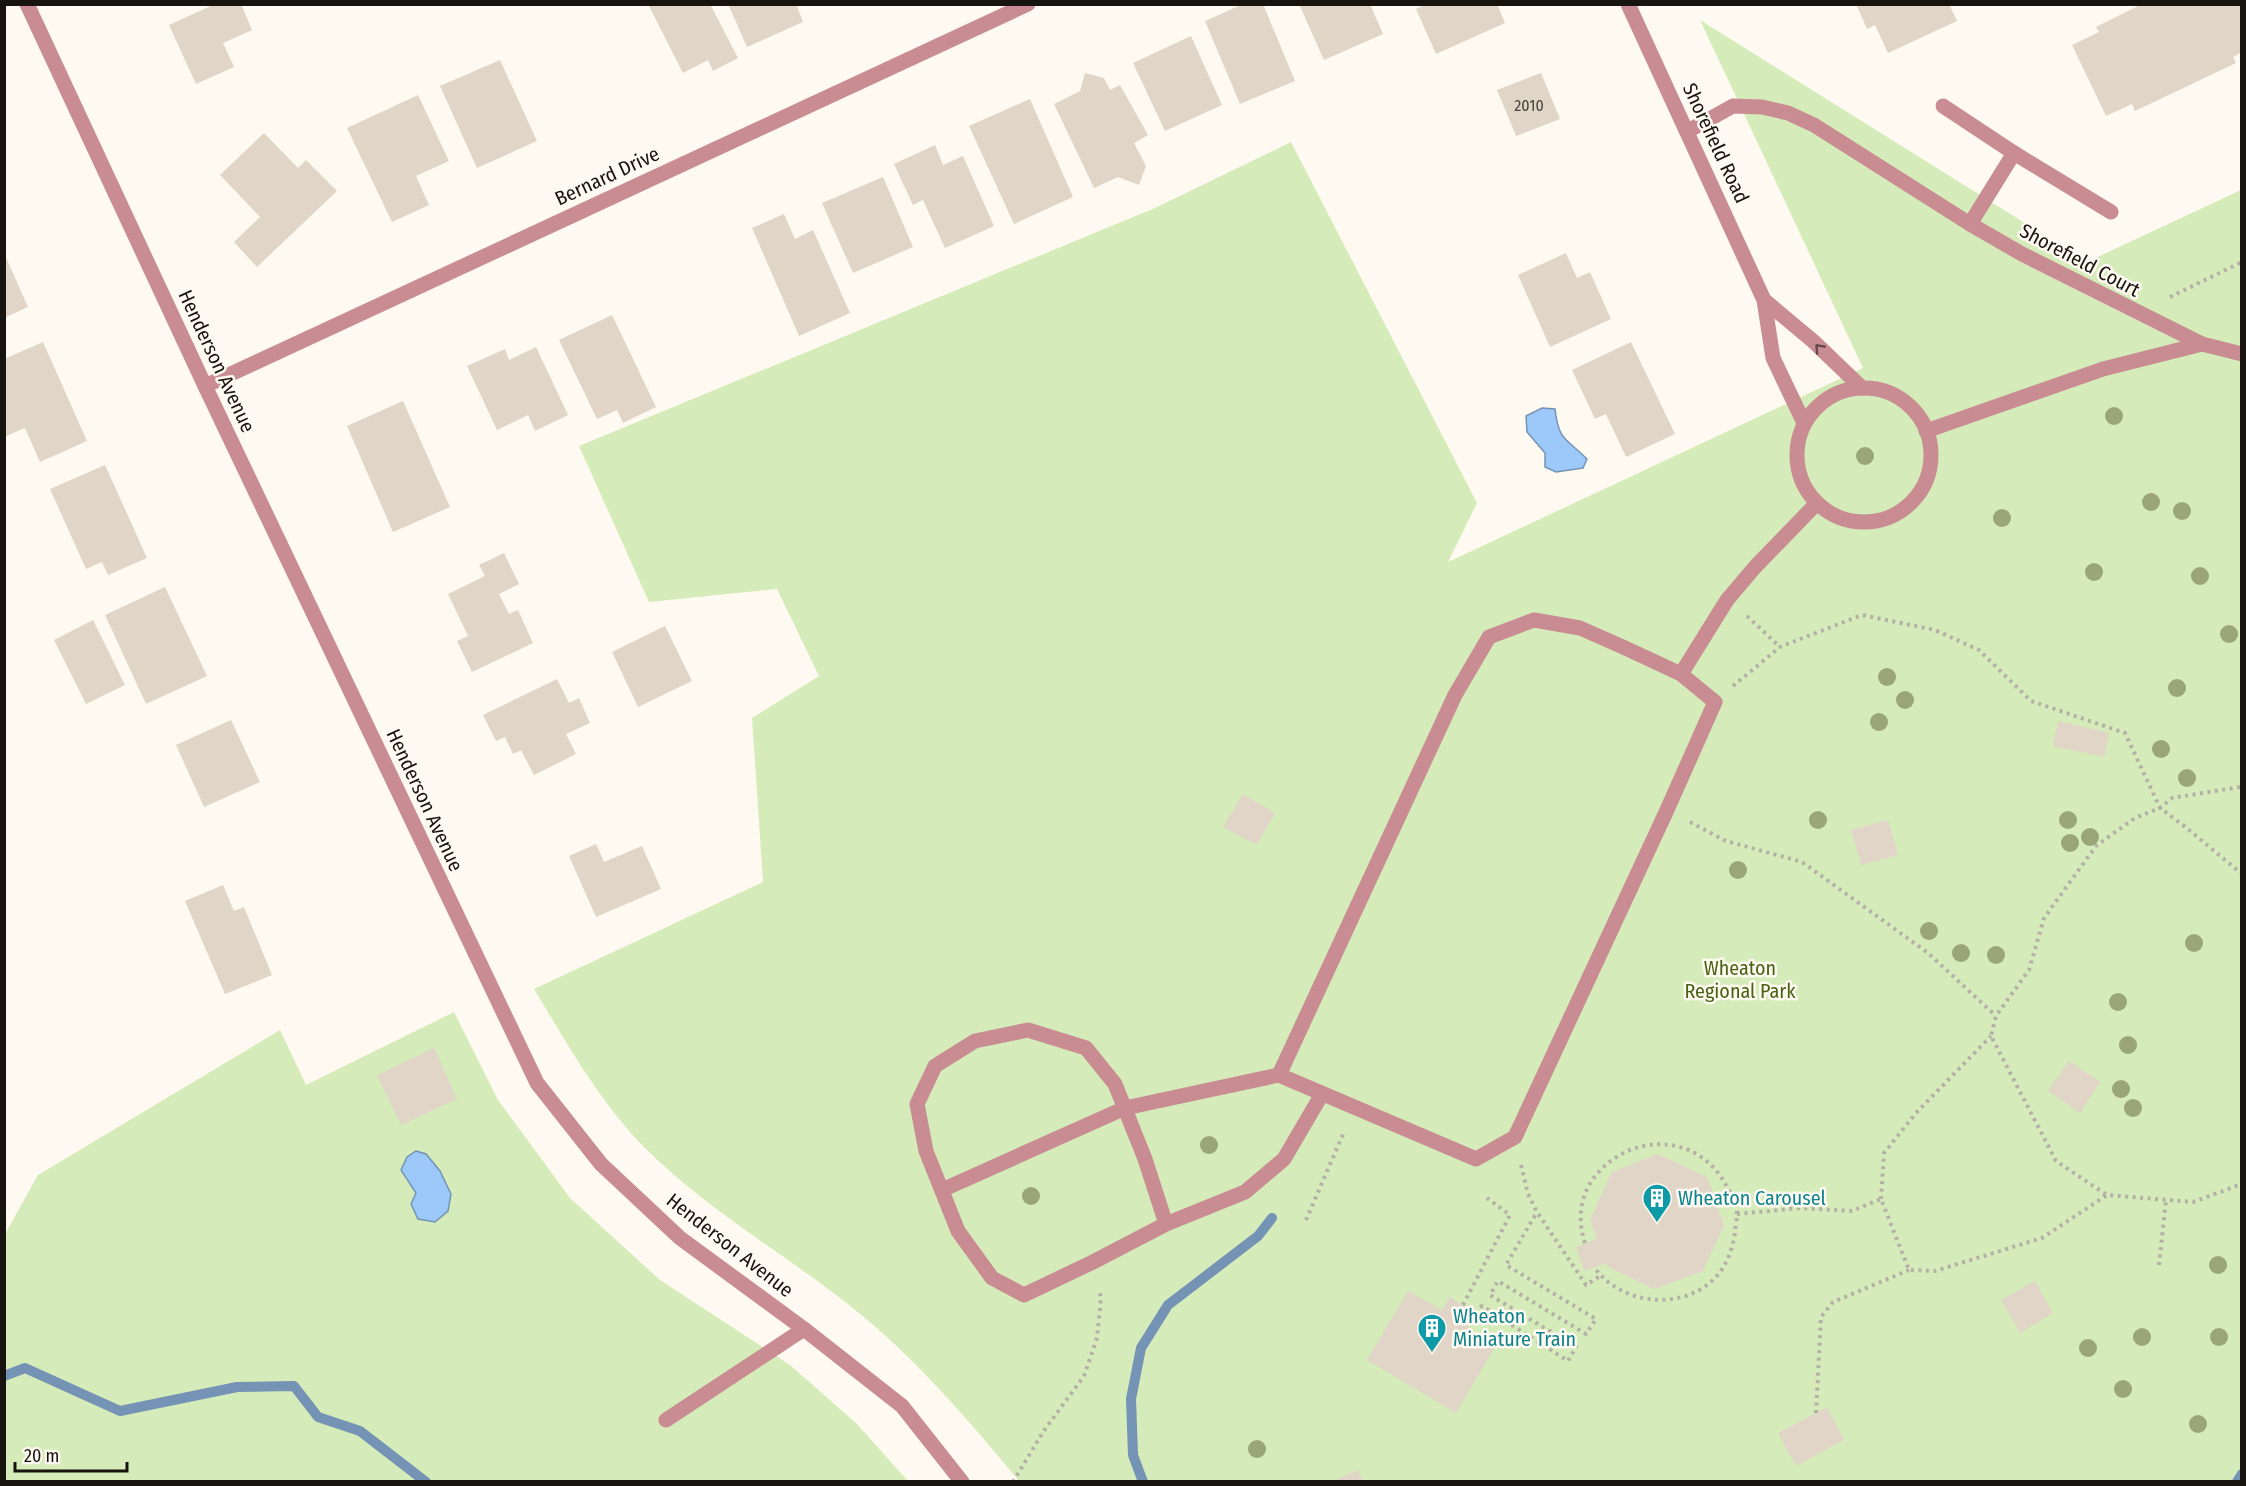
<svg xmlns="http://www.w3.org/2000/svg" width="2246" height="1486" viewBox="0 0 2246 1486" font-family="'Fira Sans Condensed',sans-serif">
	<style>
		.green { fill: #d5ebb9 }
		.water { fill: #9dc9fa; stroke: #7593b4; stroke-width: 1.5 }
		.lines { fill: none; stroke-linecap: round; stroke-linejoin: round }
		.stream { stroke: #7593b4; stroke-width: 10 }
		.building { fill: #e0d5c7 }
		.path { stroke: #b4b0a8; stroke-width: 4; stroke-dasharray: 3 4.5; stroke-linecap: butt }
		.minor { stroke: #c98c93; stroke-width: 15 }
		.tree { fill: #9aa677 }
		.oneway { stroke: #674a4a }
		.labels { text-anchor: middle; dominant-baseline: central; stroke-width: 5; stroke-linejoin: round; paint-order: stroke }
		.number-label { font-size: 16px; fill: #49443d }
		.street-label { font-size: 20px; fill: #17140f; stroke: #fffaf1 }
		.park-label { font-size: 20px; fill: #486213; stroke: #fffaf1 }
		.culture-label { font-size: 20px; fill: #0d838f; stroke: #fffaf1; text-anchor: start }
	</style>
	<rect width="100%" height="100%" fill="#fffaf1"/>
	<!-- green -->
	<g class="green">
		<path d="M1700,20L2087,262L2241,190V1481H1019C975,1428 930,1375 878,1329C804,1264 715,1218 645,1148C599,1101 568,1045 534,989L763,882L752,718L819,676L777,589L649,602L579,446L1155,208L1291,142L1477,503L1448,562L1863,368Z"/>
		<path d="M454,1012L498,1100L570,1198L660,1280L790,1365L856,1423L908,1481L5,1482V1234L38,1175L280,1030L306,1085Z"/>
	</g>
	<!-- water -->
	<g class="water">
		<path d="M1542,408L1555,409C1559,443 1567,438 1587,459L1583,468L1556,472L1545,467V453L1527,432L1526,416Z"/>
		<path d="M416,1151L426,1154L440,1171L451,1194L448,1211L435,1222L418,1219L411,1204L416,1193L401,1170L407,1157Z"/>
	</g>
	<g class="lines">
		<!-- stream -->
		<g class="stream">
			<path d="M4,1376L25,1368L120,1411L237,1387L294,1386L318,1417L360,1431L426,1482"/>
			<path d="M1143,1482L1133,1455L1131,1399L1141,1348L1168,1305L1258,1236L1272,1218"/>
			<path d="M2237,1482L2242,1474"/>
		</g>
	</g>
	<!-- building -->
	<g class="building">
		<path d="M215,4H241L252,30L223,43L234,67L196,84L169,25Z"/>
		<path d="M648,4H710L738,58L713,71L708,60L683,73Z"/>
		<path d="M728,4H796L803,22L747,47Z"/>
		<path d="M1243,4H1263L1295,81L1240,104L1205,21Z"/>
		<path d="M1299,4H1370L1383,34L1324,60Z"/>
		<path d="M1426,4H1497L1505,23L1436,54L1416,9Z"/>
		<path d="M1856,4H1949L1957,21L1888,53L1875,25L1867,29Z"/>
		<path d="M2142,4H2242V52L2233,57L2236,63L2135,111L2132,104L2106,116L2072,45L2099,32L2096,27Z"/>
		<path d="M1191,36L1222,105L1165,131L1133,63Z"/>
		<path d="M500,60L537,141L477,168L440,86Z"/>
		<path d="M1085,73L1104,78L1110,90L1120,85L1148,135L1134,143L1146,166L1139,185L1118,177L1094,188L1054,104L1080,91Z"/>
		<path d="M1541,73L1560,119L1516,136L1497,90Z"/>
		<path d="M418,95L449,161L416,176L429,205L392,222L347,128Z"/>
		<path d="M1030,99L1073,197L1014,224L969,126Z"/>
		<path d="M264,133L298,168L306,160L337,191L257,267L234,242L260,217L220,175Z"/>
		<path d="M935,145L943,165L963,156L994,226L945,248L923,200L913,205L894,164Z"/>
		<path d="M883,177L913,247L853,273L822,203Z"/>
		<path d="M784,214L795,239L813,230L850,313L799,336L752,228Z"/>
		<path d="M4,253L28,307L4,318Z"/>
		<path d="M1566,253L1577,278L1590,272L1611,319L1550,347L1518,275Z"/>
		<path d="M612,315L656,407L623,423L617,410L597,419L559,340Z"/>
		<path d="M43,342L87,441L40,462L25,428L4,437V359Z"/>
		<path d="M1631,342L1675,434L1626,457L1606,414L1595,419L1572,370Z"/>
		<path d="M536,347L568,415L535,431L528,415L497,430L467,366L505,349L509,360Z"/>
		<path d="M403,401L450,507L393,532L347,426Z"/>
		<path d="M105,465L147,558L108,575L102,562L86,569L50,489Z"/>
		<path d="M504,553L519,584L499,594L509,614L518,610L533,643L472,672L457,641L468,636L448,594L485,576L479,565Z"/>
		<path d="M165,587L207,676L146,704L105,615Z"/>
		<path d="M93,620L125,685L86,704L54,640Z"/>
		<path d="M665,626L692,681L638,707L612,652Z"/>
		<path d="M557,679L569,703L579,698L590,723L566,734L576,754L534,775L521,750L513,754L505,737L496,741L483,715Z"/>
		<path d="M231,720L260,782L204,807L176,745Z"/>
		<path d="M2058,721L2109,733L2104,757L2053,746Z"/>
		<path d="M1243,794L1275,813L1257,845L1223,827Z"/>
		<path d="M1888,820L1898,855L1861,865L1851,830Z"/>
		<path d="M596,844L604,862L642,846L661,889L596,917L569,856Z"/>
		<path d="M223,885L234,911L244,907L272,975L225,994L185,901Z"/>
		<path d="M434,1048L457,1099L401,1125L377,1075Z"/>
		<path d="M2069,1061L2100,1082L2080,1113L2048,1091Z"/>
		<path d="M1658,1154L1707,1177L1724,1225L1703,1271L1654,1289L1608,1267L1606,1263L1584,1271L1576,1247L1597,1239L1590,1220L1612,1172Z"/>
		<path d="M2035,1281L2053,1313L2020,1333L2001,1300Z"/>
		<path d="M1408,1291L1442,1310L1450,1297L1475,1313L1467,1328L1496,1345L1456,1413L1367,1360Z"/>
		<path d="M1827,1407L1844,1440L1796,1466L1778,1433Z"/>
		<path d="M1358,1470L1363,1482H1331Z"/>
	</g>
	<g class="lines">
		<!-- path -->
		<g class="path">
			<path d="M2170,297L2242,262"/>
			<path d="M1747,616L1780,647"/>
			<path d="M1733,686L1780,647L1862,615L1935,630L1979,650L2031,701L2125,733L2160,808L2183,825L2242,874"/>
			<path d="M2240,787L2172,798L2160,808L2135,818L2096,846L2044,918L2029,970L1996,1016L1991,1036L2056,1161L2107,1195L2193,1202L2242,1184"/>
			<path d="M1690,822L1726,841L1802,862L1928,953L1996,1016"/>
			<path d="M1521,1165L1528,1194L1537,1212L1586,1285L1600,1276"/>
			<path d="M1881,1199L1884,1153L1916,1113L1991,1036"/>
			<path d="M1737,1214L1801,1208L1852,1211L1881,1199L1909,1270L1935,1271L2042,1238L2107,1195"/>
			<path d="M1306,1220L1344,1132"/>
			<path d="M1585,1243C1577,1220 1580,1194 1596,1175C1632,1132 1698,1133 1726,1185C1731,1194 1737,1204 1737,1215C1737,1220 1735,1227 1735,1233C1733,1246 1729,1259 1721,1271C1690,1312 1623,1308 1594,1267"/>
			<path d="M2159,1265L2166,1200"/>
			<path d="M1463,1305L1510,1215L1487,1198"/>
			<path d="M1475,1313L1482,1306L1568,1361L1576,1347L1490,1295L1498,1281L1586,1334L1596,1319L1506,1265L1537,1212"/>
			<path d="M1816,1413L1821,1317L1833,1302L1909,1270"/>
			<path d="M1013,1482L1043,1432L1084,1376L1097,1338L1101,1298L1099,1289"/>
		</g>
		<!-- minor -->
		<g class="minor">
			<path d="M27,4L205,386L537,1083L601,1164L680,1238L804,1329L902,1406L962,1482"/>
			<path d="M1628,4L1764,300L1773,358L1804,423"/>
			<path d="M1943,106L2014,153L1970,224"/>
			<path d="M1688,131L1733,106L1762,107L1788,113L1814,125L1970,224L2022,254L2202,344L2242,354"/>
			<path d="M2014,153L2111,212"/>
			<path d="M1764,300L1813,341L1862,388"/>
			<path d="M205,386L1028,4"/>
			<circle cx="1864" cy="455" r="67"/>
			<path d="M1926,431L2103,369L2202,344"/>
			<path d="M1534,620L1580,628L1623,647L1681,674L1715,702L1667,810L1515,1137L1476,1159L1279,1075L1455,695L1489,637Z"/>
			<path d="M1681,674L1727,600L1755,567L1817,503"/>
			<path d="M942,1190L1125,1108L1279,1075"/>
			<path d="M1166,1224L1145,1159L1115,1084L1086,1048L1028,1030L975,1041L935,1066L917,1104L926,1151L958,1231L992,1278L1024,1295L1093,1262L1166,1224L1245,1192L1284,1159L1322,1094"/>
			<path d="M666,1420L804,1329"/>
		</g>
	</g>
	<!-- trees -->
	<g class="tree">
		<circle cx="2114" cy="416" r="9"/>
		<circle cx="1865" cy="456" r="9"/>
		<circle cx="2151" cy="502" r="9"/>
		<circle cx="2182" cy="511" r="9"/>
		<circle cx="2002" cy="518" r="9"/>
		<circle cx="2094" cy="572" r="9"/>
		<circle cx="2200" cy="576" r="9"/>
		<circle cx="2229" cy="634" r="9"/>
		<circle cx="1887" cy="677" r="9"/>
		<circle cx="2177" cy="688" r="9"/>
		<circle cx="1905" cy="700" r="9"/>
		<circle cx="1879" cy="722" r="9"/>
		<circle cx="2161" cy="749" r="9"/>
		<circle cx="2187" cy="778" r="9"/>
		<circle cx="1818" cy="820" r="9"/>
		<circle cx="2068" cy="820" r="9"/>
		<circle cx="2090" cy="837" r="9"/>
		<circle cx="2070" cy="843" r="9"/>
		<circle cx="1738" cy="870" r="9"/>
		<circle cx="1929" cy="931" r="9"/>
		<circle cx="2194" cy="943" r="9"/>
		<circle cx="1961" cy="953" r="9"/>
		<circle cx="1996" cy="955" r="9"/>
		<circle cx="2118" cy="1002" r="9"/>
		<circle cx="2128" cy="1045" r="9"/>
		<circle cx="2121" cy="1089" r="9"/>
		<circle cx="2133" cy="1108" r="9"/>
		<circle cx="1209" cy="1145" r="9"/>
		<circle cx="1031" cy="1196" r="9"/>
		<circle cx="2218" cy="1265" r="9"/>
		<circle cx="2142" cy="1337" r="9"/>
		<circle cx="2219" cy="1337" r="9"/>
		<circle cx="2088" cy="1348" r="9"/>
		<circle cx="2123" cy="1389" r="9"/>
		<circle cx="2198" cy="1424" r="9"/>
		<circle cx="1257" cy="1449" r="9"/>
	</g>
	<!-- one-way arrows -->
	<defs><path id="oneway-chevron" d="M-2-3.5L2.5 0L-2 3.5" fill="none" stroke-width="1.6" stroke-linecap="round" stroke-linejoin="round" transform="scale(1.5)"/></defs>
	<use class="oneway" href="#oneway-chevron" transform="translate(1819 348) rotate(-133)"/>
	<!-- icons -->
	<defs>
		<g id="building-pin" transform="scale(1.5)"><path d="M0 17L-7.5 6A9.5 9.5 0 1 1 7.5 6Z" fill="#0f9aa8" stroke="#fffaf1"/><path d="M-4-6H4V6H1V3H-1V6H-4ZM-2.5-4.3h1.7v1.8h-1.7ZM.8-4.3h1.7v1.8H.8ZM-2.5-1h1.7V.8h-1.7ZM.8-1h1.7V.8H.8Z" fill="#fff"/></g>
	</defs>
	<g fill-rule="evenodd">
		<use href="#building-pin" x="1657" y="1198"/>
		<use href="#building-pin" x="1432" y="1328"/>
	</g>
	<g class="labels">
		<!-- number labels -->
		<g class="number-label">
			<text x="1529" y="105">2010</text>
		</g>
		<!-- street labels -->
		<g class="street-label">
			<text transform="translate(1716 143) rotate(65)">Shorefield Road</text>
			<text transform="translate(607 176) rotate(-25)">Bernard Drive</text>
			<text transform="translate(2080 260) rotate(28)">Shorefield Court</text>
			<text transform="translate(217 361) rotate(65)">Henderson Avenue</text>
			<text transform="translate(425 800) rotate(65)">Henderson Avenue</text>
			<text transform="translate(730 1245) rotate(38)">Henderson Avenue</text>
		</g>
		<!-- park labels -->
		<g class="park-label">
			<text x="1740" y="968">Wheaton<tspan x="1740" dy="23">Regional Park</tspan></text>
		</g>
		<!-- culture labels -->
		<g class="culture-label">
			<text x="1678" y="1198">Wheaton Carousel</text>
			<text x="1453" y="1316">Wheaton<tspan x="1453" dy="23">Miniature Train</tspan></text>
		</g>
	</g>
	<!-- border -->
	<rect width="2246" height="1486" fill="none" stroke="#17140f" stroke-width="12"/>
	<!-- scale -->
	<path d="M15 1462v9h112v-9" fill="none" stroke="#17140f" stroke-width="3"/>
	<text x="24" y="1462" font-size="18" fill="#17140f" stroke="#fffaf1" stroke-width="4.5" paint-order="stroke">20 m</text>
</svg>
